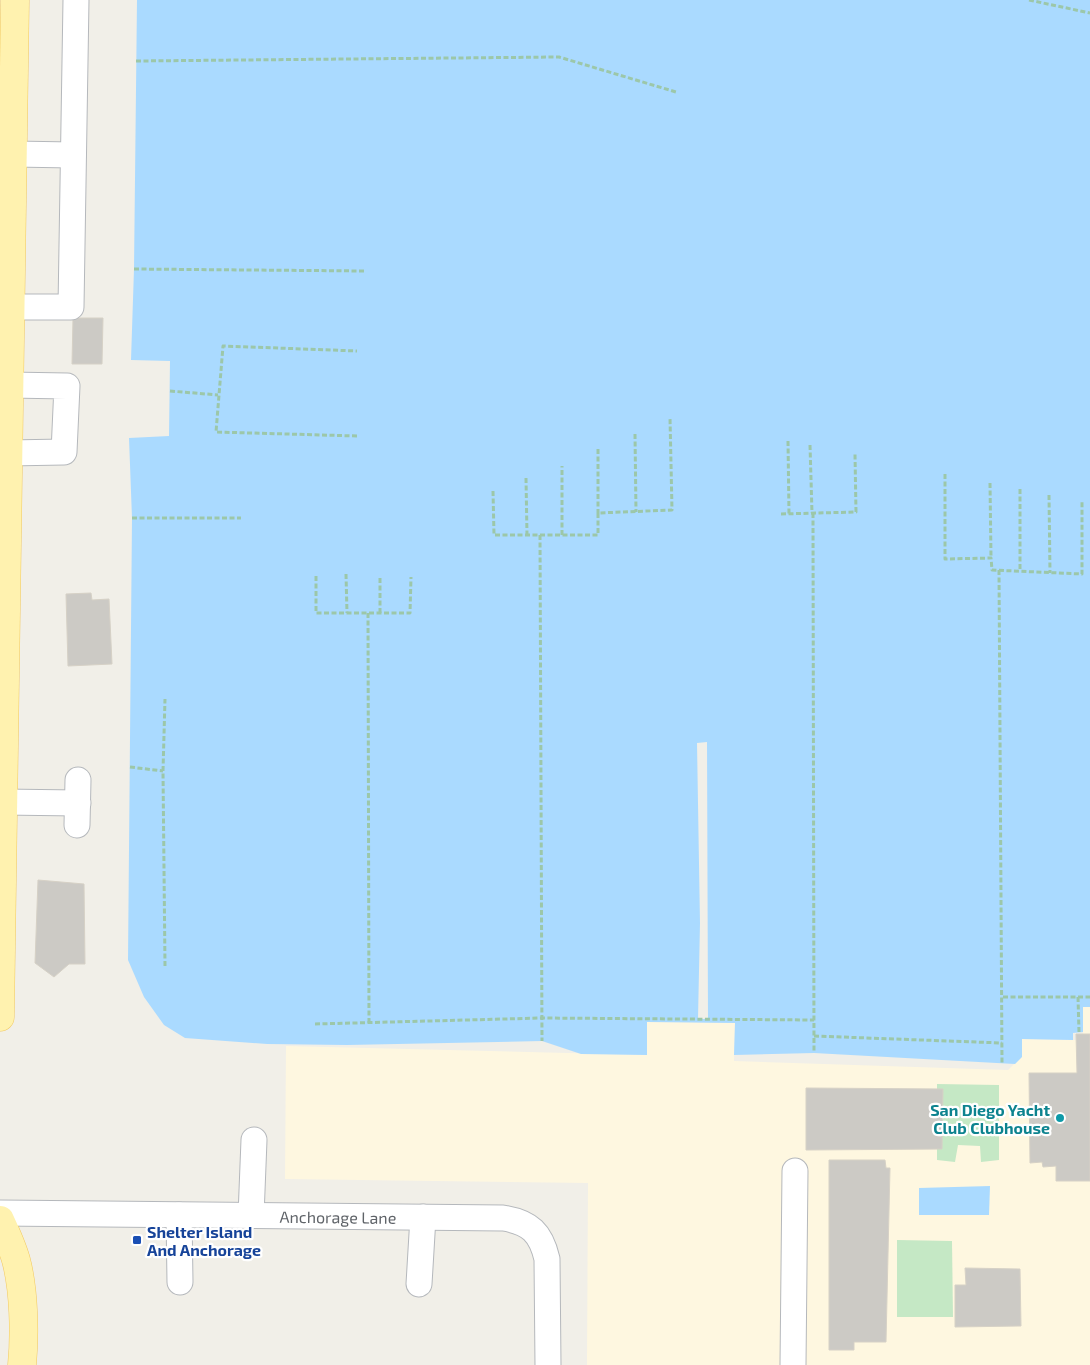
<svg xmlns="http://www.w3.org/2000/svg" width="1090" height="1365" viewBox="0 0 1090 1365" font-family="'Exo 2',sans-serif">
	<style>
		.commercial { fill: #fef7e0 }
		.green { fill: #c5e8c5 }
		.water { fill: #aadaff }
		.pier { fill: #f1efe8 }
		.building { fill: #cccac5; stroke: #d6d1c6 }
		.lines { fill: none; stroke-linecap: round; stroke-linejoin: round }
		.minor-casing { stroke: #b5b8bc; stroke-width: 27 }
		.major-casing { stroke: #f2c960; stroke-width: 29 }
		.path { stroke: #9cc7a9; stroke-width: 3; stroke-dasharray: 5 2.5; stroke-linecap: butt }
		.minor { stroke: #fff; stroke-width: 25 }
		.major { stroke: #fff2af; stroke-width: 28 }
		.culture-dot { fill: #0f9aa8; stroke: #fff; stroke-width: 2 }
		.transit-dot { fill: #1a4fb4; stroke: #fff; stroke-width: 2 }
		.labels { text-anchor: middle; dominant-baseline: central; stroke-width: 4.5; stroke-linejoin: round; paint-order: stroke }
		.culture-label { font-size: 16px; font-weight: bold; fill: #0d838f; stroke: #fff; text-anchor: end }
		.street-label { font-size: 16px; fill: #5f6368; stroke: #fff }
		.transit-label { font-size: 16px; font-weight: bold; fill: #164399; stroke: #fff; text-anchor: start }
	</style>
	<rect width="100%" height="100%" fill="#f1efe8"/>
	<!-- commercial -->
	<path class="commercial" d="M1083,1007H1090V1365H587L588,1183L285,1179L286,1046L647,1055V1021L735,1023L734,1061L1008,1070L1021,1057V1039L1076,1040V1034H1083Z"/>
	<!-- green -->
	<g class="green">
		<path d="M937,1084L999,1085V1160L981,1162L980,1146L958,1145L955,1162L937,1160Z"/>
		<path d="M897,1240L952,1241L953,1317H897Z"/>
	</g>
	<!-- water -->
	<g class="water">
		<path d="M137,0H1090V1007H1083V1032L1073,1033V1040L1022,1039V1057L1015,1064L814,1053L734,1055L735,1023L647,1022V1055L581,1054L542,1041L347,1045L267,1044L185,1038L164,1025L144,997L128,960L132,518L129,438L169,436L170,361L131,360L134,269Z"/>
		<path d="M990,1186L989,1215H919V1188Z"/>
	</g>
	<!-- pier -->
	<path class="pier" d="M707,742L708,1019H698L700,923L697,743Z"/>
	<!-- building -->
	<g class="building">
		<path d="M73,318H103L102,364H72Z"/>
		<path d="M91,593L92,600L109,599L112,664L68,666L66,594Z"/>
		<path d="M38,880L84,884L85,964H69L54,977L35,963Z"/>
		<path d="M1076,1034H1090V1181H1056V1166L1043,1167L1042,1162L1030,1163L1029,1073H1077Z"/>
		<path d="M806,1088L943,1089L942,1149L806,1150Z"/>
		<path d="M829,1160H885L886,1168H890L886,1342H854V1350H829Z"/>
		<path d="M965,1268L1020,1269L1021,1326L955,1327V1285H966Z"/>
	</g>
	<g class="lines">
		<!-- minor casing -->
		<g class="minor-casing">
			<g id="minor">
				<path d="M13,154L73,155"/>
				<path d="M10,307H71L76,0"/>
				<path d="M8,453L64,452L67,386L9,385"/>
				<path d="M2,802L78,803"/>
				<path d="M77,825L78,780"/>
				<path id="s1" d="M0,1213L503,1218C530,1222 541,1233 547,1259L548,1365"/>
				<path d="M179,1215L180,1282"/>
				<path d="M251,1216L254,1140"/>
				<path d="M419,1284L423,1217"/>
				<path d="M793,1365L795,1171"/>
			</g>
		</g>
		<!-- major casing -->
		<g class="major-casing">
			<g id="major">
				<path d="M0,1017L15,0"/>
				<path d="M0,1220C6,1233 12,1246 16,1260C24,1290 25,1334 22,1365"/>
			</g>
		</g>
		<!-- path -->
		<g class="path">
			<path d="M1029,0L1090,13"/>
			<path d="M136,61L559,57L676,92"/>
			<path d="M134,269L365,271"/>
			<path d="M170,391L218,395"/>
			<path d="M635,434L636,512"/>
			<path d="M357,436L216,432L223,346L357,351"/>
			<path d="M788,441L789,514"/>
			<path d="M810,445L812,513"/>
			<path d="M598,449V513"/>
			<path d="M945,474V559L991,558L992,570L1082,574V501"/>
			<path d="M526,478L527,535"/>
			<path d="M990,483L991,558"/>
			<path d="M1020,489V571"/>
			<path d="M493,491L494,535H598V513L672,510L670,418"/>
			<path d="M1049,495L1050,573"/>
			<path d="M813,513L814,1053"/>
			<path d="M781,514L856,512L855,454"/>
			<path d="M132,518H241"/>
			<path d="M540,535L542,1041"/>
			<path d="M562,535V466"/>
			<path d="M999,570L1002,1063"/>
			<path d="M346,574L347,613"/>
			<path d="M316,576V613H410L411,577"/>
			<path d="M368,613L369,1023"/>
			<path d="M380,613V576"/>
			<path d="M130,767L163,771"/>
			<path d="M165,966L163,771L165,699"/>
			<path d="M1003,997H1090"/>
			<path d="M1078,997L1079,1032"/>
			<path d="M315,1024L542,1018L814,1020"/>
			<path d="M814,1036L1002,1043"/>
		</g>
		<!-- minor -->
		<use href="#minor" class="minor"/>
		<!-- major -->
		<use href="#major" class="major"/>
	</g>
	<!-- markers -->
	<circle class="culture-dot" cx="1060" cy="1118" r="5"/>
	<rect class="transit-dot" x="132" y="1235" width="10" height="10" rx="2.5"/>
	<g class="labels">
		<!-- culture labels -->
		<g class="culture-label">
			<text x="1050" y="1109">San Diego Yacht<tspan x="1050" dy="18">Club Clubhouse</tspan></text>
		</g>
		<!-- street labels -->
		<g class="street-label">
			<text stroke="none"><textPath href="#s1" startOffset="338">Anchorage Lane</textPath></text>
		</g>
		<!-- transit labels -->
		<g class="transit-label">
			<text x="147" y="1231">Shelter Island<tspan x="147" dy="18">And Anchorage</tspan></text>
		</g>
	</g>
</svg>
